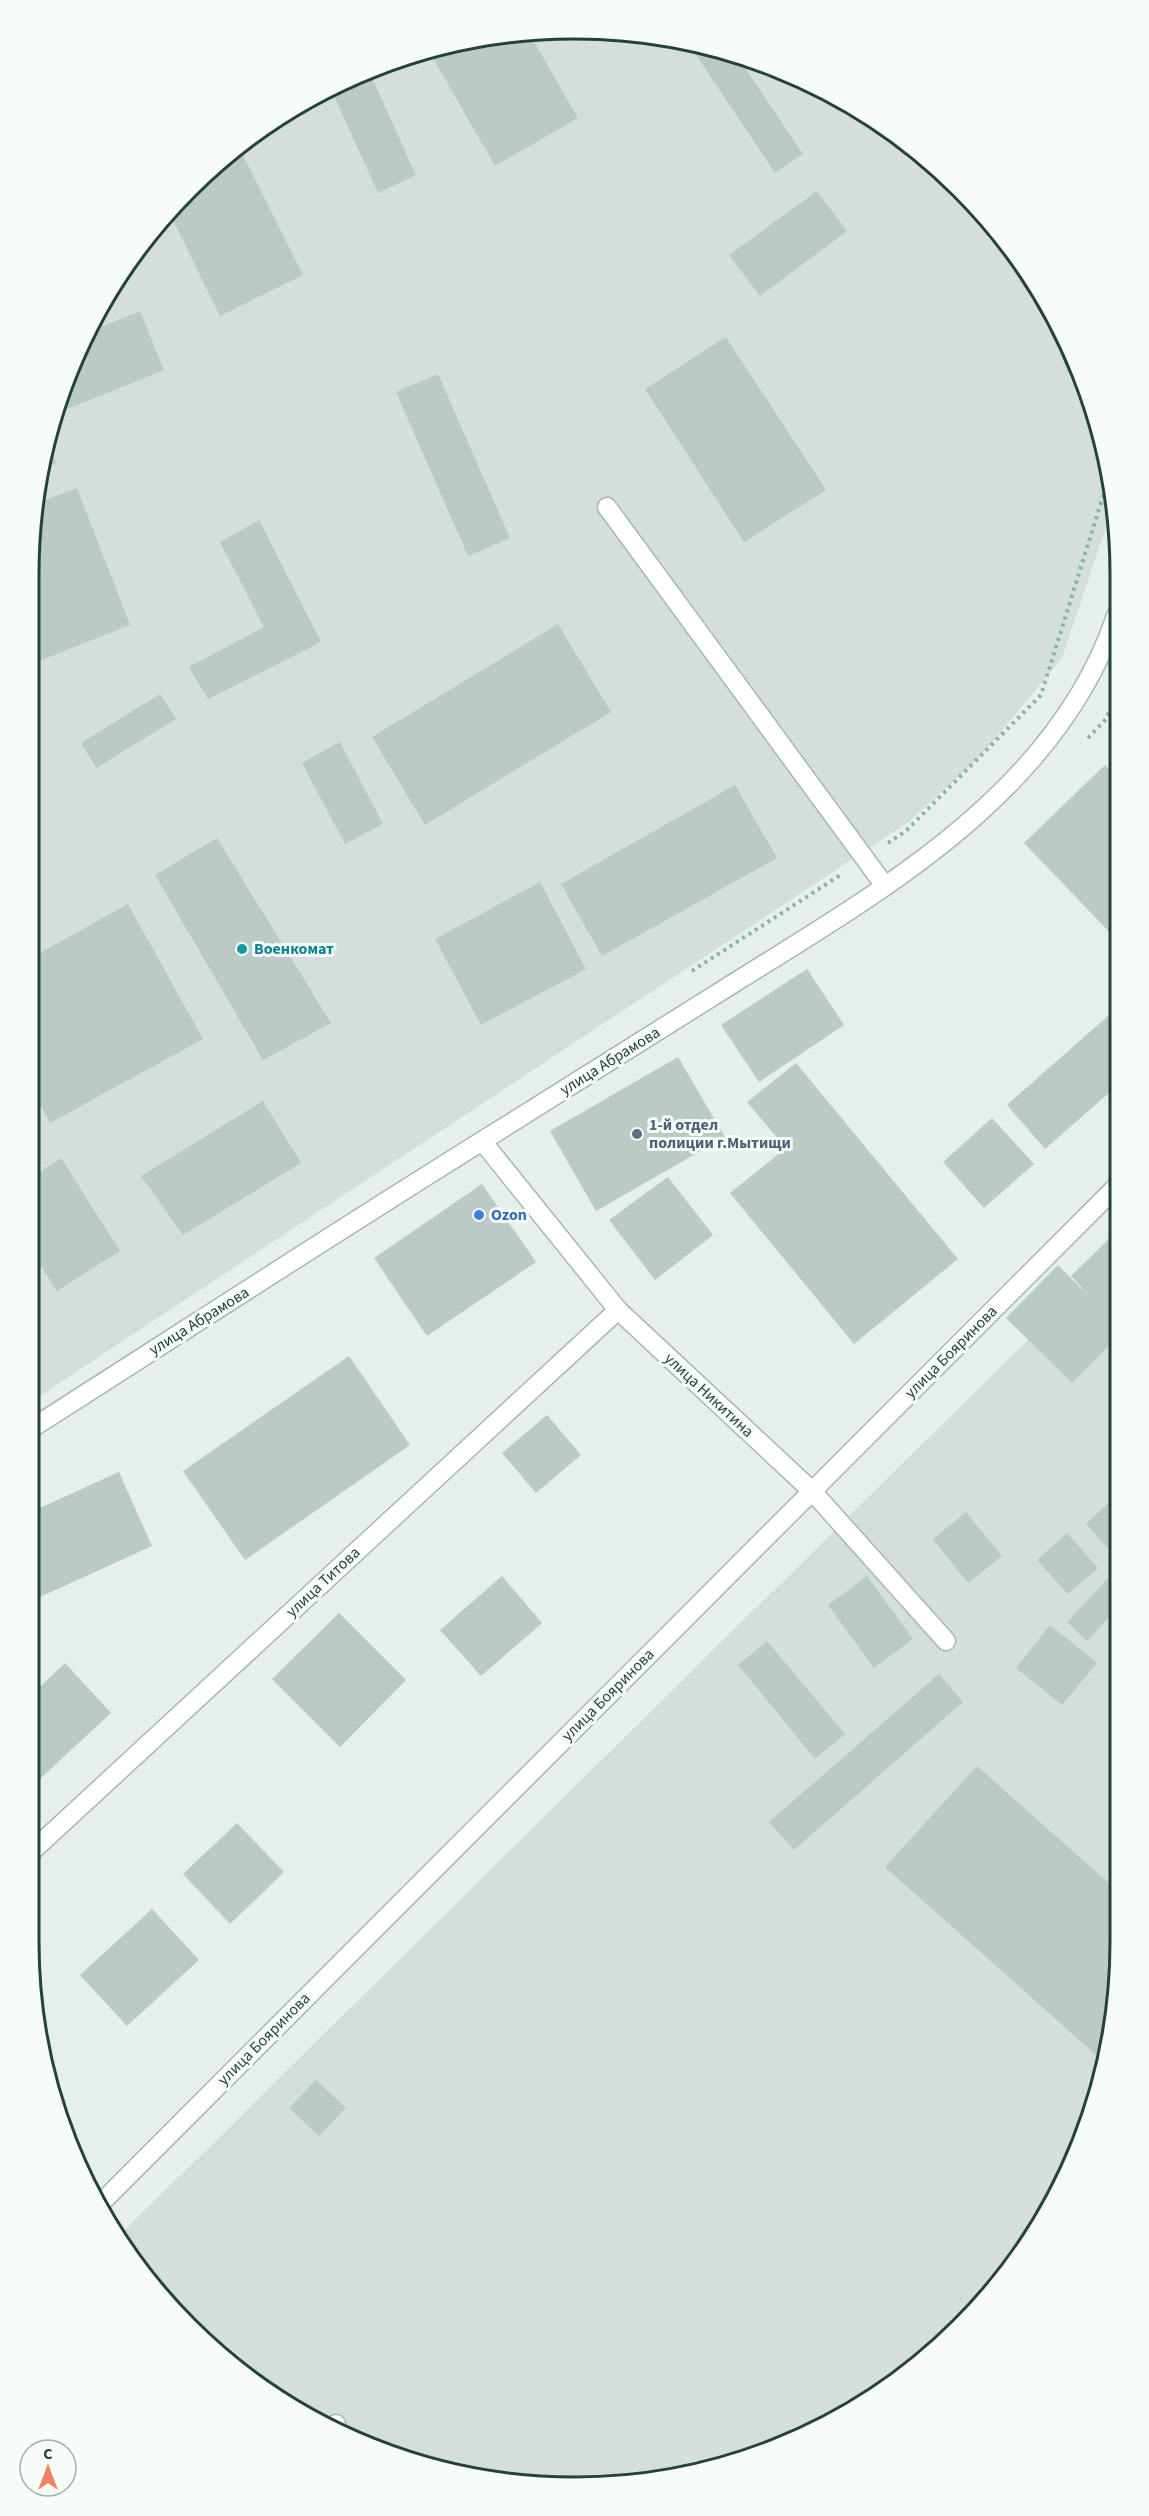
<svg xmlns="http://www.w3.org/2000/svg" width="1149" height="2516" viewBox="0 0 1149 2516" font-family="'Source Sans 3',sans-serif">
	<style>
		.built { fill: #d4dfda }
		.building { fill: #bbcac4 }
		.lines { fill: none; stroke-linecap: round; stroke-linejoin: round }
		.service-casing { stroke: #a8b8b2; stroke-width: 21 }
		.minor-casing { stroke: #a8b8b2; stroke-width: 21 }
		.tertiary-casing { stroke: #a8b8b2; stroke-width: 21 }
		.path { stroke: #86b3a5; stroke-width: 4; stroke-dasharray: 3 4.5; stroke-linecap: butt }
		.service { stroke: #fff; stroke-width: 18 }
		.minor { stroke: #fff; stroke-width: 18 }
		.tertiary { stroke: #fff; stroke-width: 18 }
		.culture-dot { fill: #0f9aa8; stroke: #f7fbf9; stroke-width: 2 }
		.service-dot { fill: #5c6f8a; stroke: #f7fbf9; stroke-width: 2 }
		.shop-dot { fill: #3f7fe0; stroke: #f7fbf9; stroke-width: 2 }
		.labels { text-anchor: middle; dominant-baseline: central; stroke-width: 6; stroke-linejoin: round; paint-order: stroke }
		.culture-label { font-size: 16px; font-weight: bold; fill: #0d838f; stroke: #f7fbf9; text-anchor: start }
		.street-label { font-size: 16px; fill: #24423a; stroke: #f7fbf9 }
		.service-label { font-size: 16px; font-weight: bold; fill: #4e5e75; stroke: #f7fbf9; text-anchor: start }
		.shop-label { font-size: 16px; font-weight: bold; fill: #366cbe; stroke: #f7fbf9; text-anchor: start }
		.rim { fill: none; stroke: #24423a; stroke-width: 3 }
	</style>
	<rect width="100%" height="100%" fill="#e6efeb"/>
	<!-- built -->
	<g class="built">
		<path d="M574,29L681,39L783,70L907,141L1007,242L1079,365L1115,500L1062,658L978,759L910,821L29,1403V574L39,468L70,366L120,271L188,189L271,121L365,70L468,39Z"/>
		<path d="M1118,1251L1120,1942L1110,2048L1079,2150L985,2302L847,2415L750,2459L646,2483L468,2477L302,2415L164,2301L118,2237Z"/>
	</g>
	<!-- building -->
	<g class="building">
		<path d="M529,33L578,118L495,166L429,51L468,39Z"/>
		<path d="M686,40L737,56L803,154L775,173Z"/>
		<path d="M368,69L416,175L378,193L331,89Z"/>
		<path d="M239,147L303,275L220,316L169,212L188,189Z"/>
		<path d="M817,191L847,231L760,296L729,255Z"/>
		<path d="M140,311L164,370L55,414L70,366L88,332Z"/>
		<path d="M726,337L826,490L744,542L645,389Z"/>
		<path d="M438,374L510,538L468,556L396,392Z"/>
		<path d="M48,439L56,463L39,469V468Z"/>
		<path d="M77,488L130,625L29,665V574L35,504Z"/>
		<path d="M259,520L321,642L208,699L189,667L264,627L220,542Z"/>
		<path d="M558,624L611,712L425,825L372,737Z"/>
		<path d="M160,694L176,719L96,768L81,743Z"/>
		<path d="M340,742L383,824L345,844L302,763Z"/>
		<path d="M1105,765L1117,777V940L1024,843Z"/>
		<path d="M735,785L777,858L602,956L561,884Z"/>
		<path d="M217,838L331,1023L263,1060L155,875Z"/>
		<path d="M540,882L586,969L481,1025L435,939Z"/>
		<path d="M128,904L203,1039L50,1123L29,1085V959Z"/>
		<path d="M807,969L844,1025L759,1082L721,1025Z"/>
		<path d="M1117,1008L1118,1085L1045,1149L1007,1105Z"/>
		<path d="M678,1057L725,1137L596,1211L550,1131Z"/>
		<path d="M796,1063L958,1259L854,1344L730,1193L786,1148L747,1102Z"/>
		<path d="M263,1101L301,1163L183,1235L141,1176Z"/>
		<path d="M992,1118L1034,1164L984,1208L943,1162Z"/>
		<path d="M61,1158L120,1251L57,1291L29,1247V1179Z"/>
		<path d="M668,1177L713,1235L655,1280L609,1220Z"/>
		<path d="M482,1184L536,1262L427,1336L374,1258Z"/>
		<path d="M1118,1230L1119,1336L1072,1383L1006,1318L1058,1265L1100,1307L1071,1276Z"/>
		<path d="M349,1356L410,1445L245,1560L183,1471Z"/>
		<path d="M547,1415L581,1455L536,1493L502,1453Z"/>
		<path d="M119,1472L152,1546L29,1602V1513Z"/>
		<path d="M1119,1493V1551L1114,1555L1086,1524Z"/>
		<path d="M966,1512L1002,1556L968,1583L933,1539Z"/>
		<path d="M1067,1533L1098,1568L1068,1594L1037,1560Z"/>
		<path d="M1114,1572L1119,1578V1607L1087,1641L1067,1622Z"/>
		<path d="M502,1576L542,1623L481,1676L440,1630Z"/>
		<path d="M867,1576L913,1639L874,1668L828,1605Z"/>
		<path d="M339,1613L406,1680L340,1747L272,1679Z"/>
		<path d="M1050,1625L1097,1663L1062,1705L1016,1668Z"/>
		<path d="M767,1641L845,1734L815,1759L738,1665Z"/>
		<path d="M65,1663L111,1713L29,1789V1697Z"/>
		<path d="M939,1674L963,1702L794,1850L769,1822Z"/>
		<path d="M977,1766L1120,1893V1942L1110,2048L1105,2063L885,1867Z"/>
		<path d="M237,1823L284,1872L230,1924L183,1874Z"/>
		<path d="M152,1909L199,1960L127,2026L80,1975Z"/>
		<path d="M316,2080L346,2108L319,2136L289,2108Z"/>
	</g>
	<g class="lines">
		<!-- service casing -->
		<g class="service-casing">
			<g id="service">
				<path d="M607,507L885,886"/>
				<path d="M812,1491L946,1641"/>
			</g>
		</g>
		<!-- minor casing -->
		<g class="minor-casing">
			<g id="minor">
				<path d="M482,1141L618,1310L812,1491"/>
				<path d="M29,1854L618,1310"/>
				<path d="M98,2206L1118,1185"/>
				<path d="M333,2426L336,2424"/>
			</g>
		</g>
		<!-- tertiary casing -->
		<g class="tertiary-casing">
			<path id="tertiary" d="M29,1430C184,1331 339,1230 495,1133C577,1081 660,1030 742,978C888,887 1058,789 1116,616"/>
		</g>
		<!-- path -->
		<g class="path">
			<path d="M1088,738L1106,719L1116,697"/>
			<path d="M888,843L906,831L1041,695L1109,477"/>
			<path d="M692,971L842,874"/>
		</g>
		<!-- service -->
		<use href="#service" class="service"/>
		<!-- minor -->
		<use href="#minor" class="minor"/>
		<!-- tertiary -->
		<use href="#tertiary" class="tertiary"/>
	</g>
	<!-- markers -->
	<circle class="culture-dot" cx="242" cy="949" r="6"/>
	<circle class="service-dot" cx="637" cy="1134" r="6"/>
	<circle class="shop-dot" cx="479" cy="1215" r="6"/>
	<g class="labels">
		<!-- culture labels -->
		<g class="culture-label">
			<text x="254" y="949">Военкомат</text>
		</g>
		<!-- street labels -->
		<g class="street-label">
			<text transform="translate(610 1061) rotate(-32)">улица Абрамова</text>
			<text transform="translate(199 1321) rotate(-32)">улица Абрамова</text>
			<text transform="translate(951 1352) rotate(-45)">улица Бояринова</text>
			<text transform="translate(709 1395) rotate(43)">улица Никитина</text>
			<text transform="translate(323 1582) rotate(-43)">улица Титова</text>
			<text transform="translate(608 1695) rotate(-45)">улица Бояринова</text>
			<text transform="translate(264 2039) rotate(-45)">улица Бояринова</text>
		</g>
		<!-- service labels -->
		<g class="service-label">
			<text x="649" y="1125">1-й отдел<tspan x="649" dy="18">полиции г.Мытищи</tspan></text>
		</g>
		<!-- shop labels -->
		<g class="shop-label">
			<text x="491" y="1215">Ozon</text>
		</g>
	</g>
	<!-- crop -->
	<path d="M0 0H1149V2516H0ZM574 39H575A535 535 0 0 1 1110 574V1942A535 535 0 0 1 575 2477H574A535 535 0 0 1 39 1942V574A535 535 0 0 1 574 39Z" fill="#f7fbf9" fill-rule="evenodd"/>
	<path class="rim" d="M574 39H575A535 535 0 0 1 1110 574V1942A535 535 0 0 1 575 2477H574A535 535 0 0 1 39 1942V574A535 535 0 0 1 574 39Z"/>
	<!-- north arrow -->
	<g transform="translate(48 2468)"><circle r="28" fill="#f7fbf9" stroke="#a3b1ad" stroke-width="1.5"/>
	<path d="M0-4.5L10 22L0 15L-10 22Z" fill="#f4845f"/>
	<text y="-9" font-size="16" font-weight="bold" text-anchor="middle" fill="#24423a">С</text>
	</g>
</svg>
